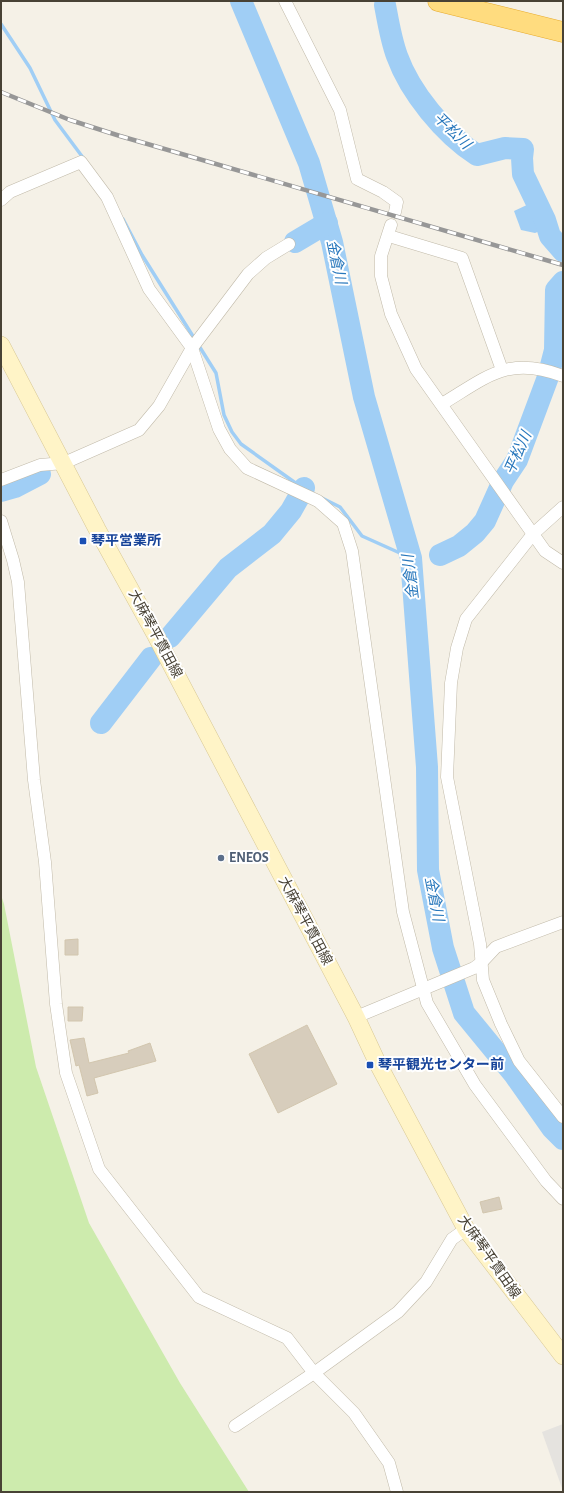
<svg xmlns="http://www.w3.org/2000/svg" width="564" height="1493" viewBox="0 0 564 1493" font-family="'Alegreya Sans','Noto Sans JP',sans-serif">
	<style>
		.green { fill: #cdebad }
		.parking { fill: #e5e3df }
		.water { fill: #a0cef5 }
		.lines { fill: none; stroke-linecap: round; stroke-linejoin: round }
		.stream { stroke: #a0cef5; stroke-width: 3.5 }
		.river { stroke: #a0cef5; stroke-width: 22 }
		.building { fill: #d7cdbc; stroke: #d2c6ae }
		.minor-casing { stroke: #c1baa9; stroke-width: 13 }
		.secondary-casing { stroke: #d8c894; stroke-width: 18 }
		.trunk-casing { stroke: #e7ab2e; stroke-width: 21 }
		.minor { stroke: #fff; stroke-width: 12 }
		.secondary { stroke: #fff4c7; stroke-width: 17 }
		.trunk { stroke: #ffdc7f; stroke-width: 20 }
		.rail-casing { stroke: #979797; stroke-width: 4.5 }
		.rail { stroke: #fff; stroke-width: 3; stroke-dasharray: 9; stroke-linecap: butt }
		.transit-dot { fill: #1a4fb4; stroke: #fff; stroke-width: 1.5 }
		.service-dot { fill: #5c6f8a; stroke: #fff; stroke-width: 1.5 }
		.labels { text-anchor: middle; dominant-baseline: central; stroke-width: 4; stroke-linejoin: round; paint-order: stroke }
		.transit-label { font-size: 14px; font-weight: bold; fill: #164399; stroke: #fff; text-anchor: start }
		.street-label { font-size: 14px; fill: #484235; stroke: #fff }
		.service-label { font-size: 14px; font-weight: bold; fill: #4e5e75; stroke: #fff; text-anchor: start }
		.water-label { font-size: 15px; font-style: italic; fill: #2777bc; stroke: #fff }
	</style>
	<rect width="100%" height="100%" fill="#f5f1e7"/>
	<!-- green -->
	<path class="green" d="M1,895L4,904L36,1067L89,1223L180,1383L249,1492H1Z"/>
	<!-- parking -->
	<path class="parking" d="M563,1424V1491L542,1432Z"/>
	<!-- water -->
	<path class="water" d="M529,204L540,231L535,233L521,230L514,211Z"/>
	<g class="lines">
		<!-- stream -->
		<g class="stream">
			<path d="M1,24L30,68L55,120L84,159"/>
			<path d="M123,219L142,255L216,373L224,415L232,432L241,444L304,489"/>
			<path d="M322,498L340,507L362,536L411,558"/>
		</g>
		<!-- river -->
		<g class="river">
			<path d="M241,1L309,163L332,242L364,397L411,558L427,767L428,870L443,948L464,1013L514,1074L552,1128L563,1139"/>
			<path d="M385,5C388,21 391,40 397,56C410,92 444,134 477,155L505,148L523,149L522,158L523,174L545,220L550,236L563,251"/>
			<path d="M295,242L327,223"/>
			<path d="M1,491L15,487L40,474"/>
			<path d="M440,555L459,546L475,533L485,521L503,481L517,460L548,377L555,350L556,290L563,282"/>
			<path d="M170,637L228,568L272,534L291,511L304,488"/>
			<path d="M101,723L151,658"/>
		</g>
	</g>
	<!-- building -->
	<g class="building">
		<path d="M78,939V955H65V940Z"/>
		<path d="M68,1007H83L82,1021H68Z"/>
		<path d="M307,1025L337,1084L278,1113L249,1054Z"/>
		<path d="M84,1038L89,1063L129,1053L128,1051L150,1043L156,1061L94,1078L98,1093L87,1096L79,1065L76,1066L70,1040Z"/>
		<path d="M499,1197L502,1209L483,1213L480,1202Z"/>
	</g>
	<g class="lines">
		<!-- minor casing -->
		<g class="minor-casing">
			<g id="minor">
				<path d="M285,1L340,110L357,179L383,192L397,202L395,212"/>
				<path d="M1,200L10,192L81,162L107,197L149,289L192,348L219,429L230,449L247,468L318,501L343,523L352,551L403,912L427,1003L475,1085L546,1181L563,1199"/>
				<path d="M391,225L381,256V276L391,314L416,369L545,551L563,563"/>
				<path d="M389,236L462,258L502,370"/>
				<path d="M442,404C487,377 508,355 563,376"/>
				<path d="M1,480L40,465L64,463L139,430L159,406L192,348L248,274L266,258L289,244"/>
				<path d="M563,507L533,534L466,619L457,648L451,683L447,777L480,944L483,980L501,1024L519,1061L563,1117"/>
				<path d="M1,521L13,560L18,582L34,780L45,862L56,1004L66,1073L99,1169L199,1297L287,1338L314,1373L354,1413L389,1463L397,1492"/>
				<path d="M356,1017L474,968L481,963L496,947L563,922"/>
				<path d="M235,1426L314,1373L398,1312L426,1282L452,1239L466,1229"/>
			</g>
		</g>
		<!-- secondary casing -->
		<g class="secondary-casing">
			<path id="secondary" d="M1,345L97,529L155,634L356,1017L377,1062L466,1229L563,1356"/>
		</g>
		<!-- trunk casing -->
		<g class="trunk-casing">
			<path id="trunk" d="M438,1L563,32"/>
		</g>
		<!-- minor -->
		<use href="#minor" class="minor"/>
		<!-- secondary -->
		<use href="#secondary" class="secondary"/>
		<!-- trunk -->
		<use href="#trunk" class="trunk"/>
		<!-- rail casing -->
		<g class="rail-casing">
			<path id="rail" d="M1,92L70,120L120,136L563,265"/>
		</g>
		<!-- rail -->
		<use href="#rail" class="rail"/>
	</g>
	<!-- markers -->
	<g class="transit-dot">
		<rect x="79" y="537" width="8" height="8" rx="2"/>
		<rect x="366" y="1061" width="8" height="8" rx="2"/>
	</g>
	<circle class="service-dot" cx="221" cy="858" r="4"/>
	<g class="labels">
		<!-- transit labels -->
		<g class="transit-label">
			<text x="91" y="541">琴平営業所</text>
			<text x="378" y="1065">琴平観光センター前</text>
		</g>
		<!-- street labels -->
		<g class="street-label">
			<text transform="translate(155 634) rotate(62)">大麻琴平貫田線</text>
			<text transform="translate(305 921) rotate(62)">大麻琴平貫田線</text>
			<text transform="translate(489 1257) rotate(55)">大麻琴平貫田線</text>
		</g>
		<!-- service labels -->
		<g class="service-label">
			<text x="229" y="858">ENEOS</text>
		</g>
		<!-- water labels -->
		<g class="water-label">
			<text transform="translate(452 131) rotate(44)">平松川</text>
			<text transform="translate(336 262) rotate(78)">金倉川</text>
			<text transform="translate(518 453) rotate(-66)">平松川</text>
			<text transform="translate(411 577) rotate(-97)">金倉川</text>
			<text transform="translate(434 899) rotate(79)">金倉川</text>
		</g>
	</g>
	<!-- border -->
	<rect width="564" height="1493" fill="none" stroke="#484235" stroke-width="4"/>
</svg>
